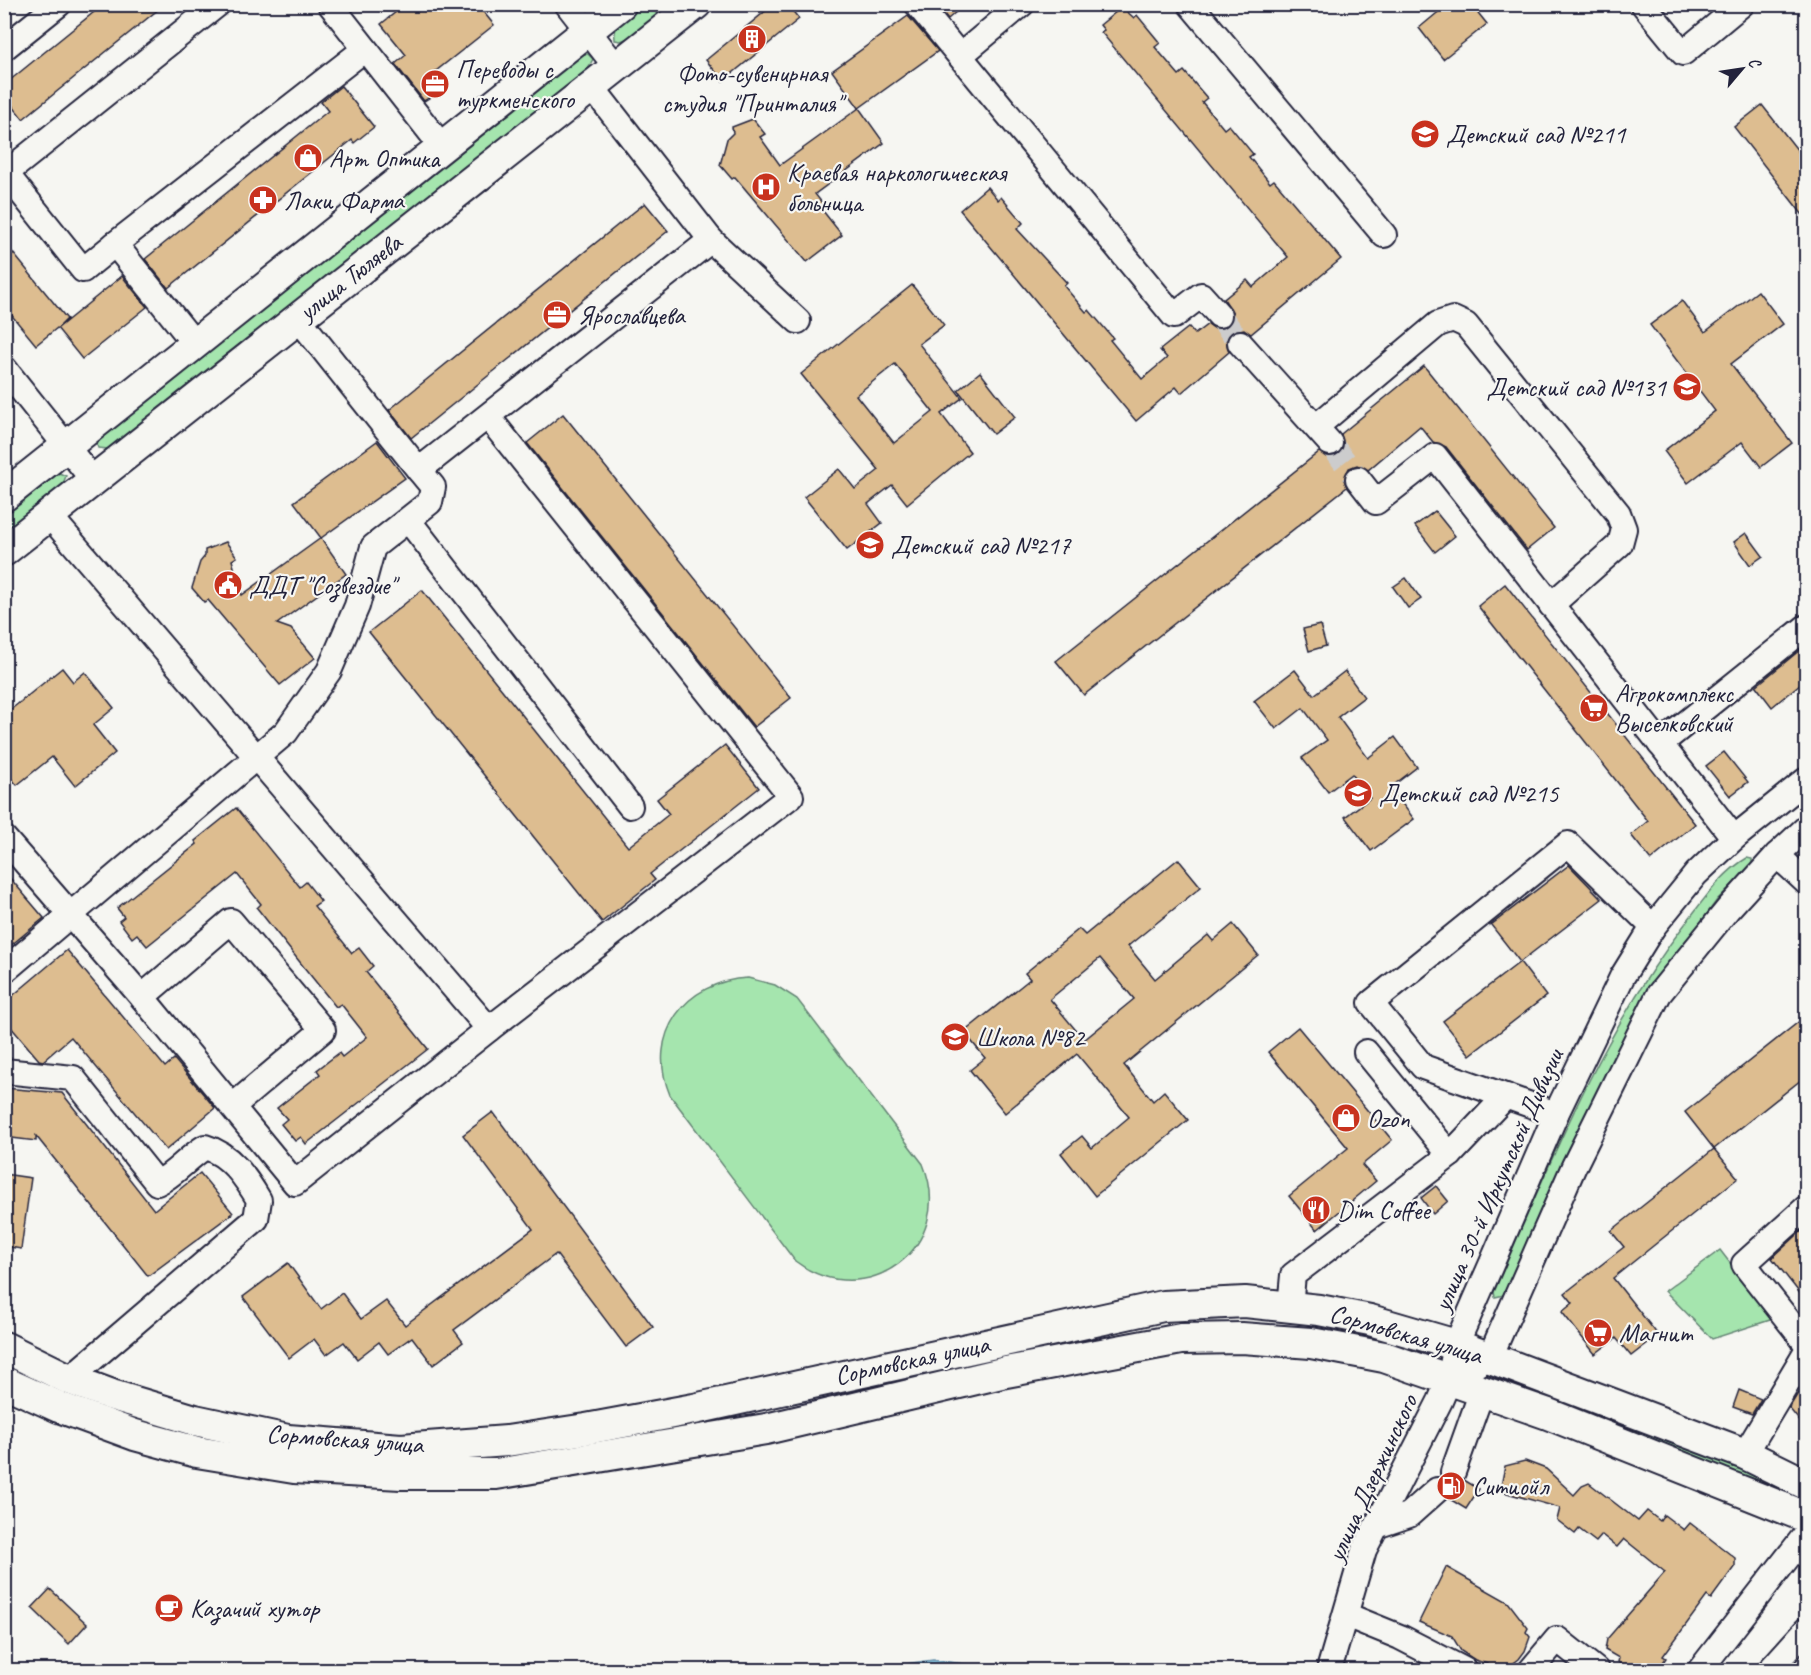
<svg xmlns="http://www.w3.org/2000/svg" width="1811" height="1675" viewBox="0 0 1811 1675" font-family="Caveat,sans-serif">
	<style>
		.green { fill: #a5e5ae; stroke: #648474; stroke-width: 1.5 }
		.water { fill: #91d6f2; stroke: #658ea9; stroke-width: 1.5 }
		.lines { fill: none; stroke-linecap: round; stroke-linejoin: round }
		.shore { stroke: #4e6a84; stroke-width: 1.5 }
		.building { fill: #ddbd90; stroke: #22223b; stroke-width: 1.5; fill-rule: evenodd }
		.minor-tunnel { stroke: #cccccd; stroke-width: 24; stroke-dasharray: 24 12; stroke-linecap: butt }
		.minor-casing { stroke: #22223b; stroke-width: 28 }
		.major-casing { stroke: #22223b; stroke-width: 34 }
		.minor { stroke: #f6f6f2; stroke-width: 24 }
		.major { stroke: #f6f6f2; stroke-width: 30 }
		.labels { text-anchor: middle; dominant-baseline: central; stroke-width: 4.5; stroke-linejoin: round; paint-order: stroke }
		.poi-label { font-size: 26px; fill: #22223b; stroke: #f6f6f2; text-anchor: start }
		.street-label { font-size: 26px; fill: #22223b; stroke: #f6f6f2 }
	</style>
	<rect width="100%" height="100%" fill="#f6f6f2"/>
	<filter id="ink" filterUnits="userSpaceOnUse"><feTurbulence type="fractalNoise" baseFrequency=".0167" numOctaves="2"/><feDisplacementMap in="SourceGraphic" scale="12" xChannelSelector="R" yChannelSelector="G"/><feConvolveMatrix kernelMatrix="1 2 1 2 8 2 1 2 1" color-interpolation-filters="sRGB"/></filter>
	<g filter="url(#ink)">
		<!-- green -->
		<g class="green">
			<path d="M642,5H669L628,38L621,41L615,40C612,22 630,14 642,5Z"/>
			<path d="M581,54H588L593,59L587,70L108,449L98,448L96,442Z"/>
			<path d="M59,473L66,476L61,489L5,533V516Z"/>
			<path d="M1747,858L1752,859V865L1717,900L1646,997L1562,1164L1504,1295L1495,1297L1494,1292C1549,1165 1602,1031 1688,920C1705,898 1723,872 1747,858Z"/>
			<path d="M748,978L775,985L797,999L923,1164C957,1247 866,1315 795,1261L670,1095C645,1035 685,981 748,978Z"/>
			<path d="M1720,1250L1773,1319L1712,1339L1665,1291Z"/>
			<path d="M1560,1398L1757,1474L1806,1498V1508L1557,1406Z"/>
		</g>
		<!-- water -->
		<path class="water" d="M933,1660L1012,1670H864Z"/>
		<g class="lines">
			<!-- shore -->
			<path class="shore" d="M904,1670L933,1666L966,1670"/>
		</g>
		<!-- building -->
		<g class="building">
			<path d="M104,4H165L23,119L4,95V85Z"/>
			<path d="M392,4H477L494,25L436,71L441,81L440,91L424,101L395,64L406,55L381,24L397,11Z"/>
			<path d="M774,4H787L799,19L723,81L706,60Z"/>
			<path d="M936,4H965L948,19Z"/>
			<path d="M1448,4H1471L1487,24L1443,59L1419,28Z"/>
			<path d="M1122,7L1134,18L1137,15L1160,43L1155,47L1179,75L1184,71L1207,98L1202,102L1224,129L1229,125L1253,154L1249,157L1270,183L1274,180L1341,259L1251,334L1244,329L1231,332L1226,339L1229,352L1181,393L1176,387L1136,421L960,210L987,187L998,200L1001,197L1023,223L1017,229L1067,283L1064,286L1086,312L1089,310L1113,338L1110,340L1142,379L1167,358L1160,350L1189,327L1195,334L1208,324L1215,329L1228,326L1233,313L1224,299L1247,280L1253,287L1288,257L1101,32L1104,30L1100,25Z"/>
			<path d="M908,16L938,51L859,108L832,71Z"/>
			<path d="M341,86L374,127L354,143L352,140L168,288L145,259L328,111L321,102Z"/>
			<path d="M1762,105L1806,161V219L1734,127Z"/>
			<path d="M859,108L884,143L815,194L826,208L823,211L842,235L807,262L735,177L732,179L720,165L727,139L733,133L732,127L753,119L765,134L760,137L780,165Z"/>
			<path d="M645,203L668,231L411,438L389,410Z"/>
			<path d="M4,242L67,319L58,328L122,276L147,307L82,359L57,328L36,345L4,306Z"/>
			<path d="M912,285L944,325L919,344L962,398L941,414L970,452L907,504L892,485L868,504L882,523L847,550L804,497L839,469L855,489L879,470L801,374ZM895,364L933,412L894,443L856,395Z"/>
			<path d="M1758,291L1783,324L1731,364L1792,443L1761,467L1742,442L1688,483L1664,451L1715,411L1650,325L1682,301L1705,332Z"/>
			<path d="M1424,366L1554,528L1527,550L1446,447L1433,442L1420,426L1368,470L1357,465L1349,468L1344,480L1347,487L1084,695L1056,661L1319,452L1326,457L1339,454L1344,447L1341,434Z"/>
			<path d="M980,372L1015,417L993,434L958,390Z"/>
			<path d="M563,414L791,698L754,727L527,443Z"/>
			<path d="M377,441L405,478L321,538L294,502Z"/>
			<path d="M1435,511L1455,536L1435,552L1415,526Z"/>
			<path d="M1746,533L1763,556L1750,565L1734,542Z"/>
			<path d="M321,538L346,574L277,624L291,629L315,658L280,685L208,600L204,602L192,588L200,562L205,556V550L226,542L237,557L232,560L242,595Z"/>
			<path d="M1406,578L1421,599L1408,608L1393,587Z"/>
			<path d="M1505,584L1695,824L1651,860L1631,835L1648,821L1478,606Z"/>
			<path d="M422,590L628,847L669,814L657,799L725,745L759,788L650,874L655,880L602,922L369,632Z"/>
			<path d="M1320,625L1326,646L1309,651L1303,629Z"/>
			<path d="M1806,645V679L1772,707L1756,686Z"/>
			<path d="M62,668L73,682L85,672L114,708L93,725L115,753L75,786L52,757L17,785L4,770V715Z"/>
			<path d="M1295,670L1314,695L1345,671L1364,697L1338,717L1368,758L1395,737L1417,767L1390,788L1414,819L1371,851L1345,817L1370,798L1352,774L1328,792L1302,758L1327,740L1303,708L1276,729L1254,701Z"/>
			<path d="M1724,752L1748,782L1730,796L1706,766Z"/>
			<path d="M236,808L300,887L306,882L321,901L314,906L352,953L359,948L373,966L366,972L428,1049L306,1144L301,1137L295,1141L281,1124L287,1119L277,1108L320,1074L317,1070L339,1053L342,1057L367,1037L341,1004L336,1007L303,966L257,908L261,904L237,874L147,946L137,934L132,938L119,921L124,917L117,908L197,844L195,841Z"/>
			<path d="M1178,859L1201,887L1128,946L1155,979L1208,935L1213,941L1233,924L1258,955L1124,1065L1153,1101L1164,1091L1188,1120L1095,1196L1061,1153L1082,1136L1092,1148L1129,1117L1077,1054L1005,1113L970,1070L985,1058L964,1032L1030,979L1025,973L1079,929L1085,935ZM1100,958L1134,999L1084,1040L1050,999Z"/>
			<path d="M1569,865L1602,899L1520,962L1491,925Z"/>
			<path d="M4,871L44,918L4,951Z"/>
			<path d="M67,950L165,1067L174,1059L215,1108L166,1150L71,1037L43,1061L39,1060L4,1019V1003Z"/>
			<path d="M1520,962L1546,996L1470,1055L1443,1021Z"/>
			<path d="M1806,1016V1076L1714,1149L1685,1112Z"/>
			<path d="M1298,1027L1392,1140L1362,1165L1376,1181L1317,1230L1289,1196L1348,1148L1268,1052Z"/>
			<path d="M4,1088L62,1093L154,1210L200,1173L233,1213L148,1276L36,1136V1141L4,1137Z"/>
			<path d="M493,1112L653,1327L626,1347L556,1254L454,1330L463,1342L433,1365L412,1337L388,1354L379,1342L357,1359L344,1342L326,1355L314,1339L289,1358L243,1297L288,1263L321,1309L342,1293L361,1319L386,1301L405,1325L533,1229L463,1135Z"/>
			<path d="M1714,1149L1738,1178L1613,1278L1658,1335L1631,1356L1616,1338L1595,1354L1562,1312L1573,1303L1565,1293L1624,1247L1611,1231Z"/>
			<path d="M4,1174L31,1178L21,1249L4,1246Z"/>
			<path d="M1436,1186L1448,1201L1433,1214L1421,1198Z"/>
			<path d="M1806,1227V1301L1772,1258Z"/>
			<path d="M1806,1387V1429L1789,1408L1797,1395Z"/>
			<path d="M1739,1390L1761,1399L1752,1414L1733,1407Z"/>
			<path d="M1525,1461L1546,1469L1574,1495L1582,1486L1589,1483L1638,1521L1647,1511L1660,1521L1664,1515L1684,1530L1690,1523L1735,1558V1566L1711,1599L1707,1596L1663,1656L1666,1658L1657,1671H1629L1618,1662L1619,1658L1605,1650L1607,1639L1665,1572L1624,1539L1617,1547L1602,1535L1596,1542L1579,1529L1575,1534L1557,1520L1560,1508L1500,1491L1505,1466Z"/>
			<path d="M1464,1480L1479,1489L1466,1509L1448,1498L1450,1486H1456Z"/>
			<path d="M1446,1567L1508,1602L1528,1628L1526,1632L1530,1637L1525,1651L1519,1659L1503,1671H1494L1487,1664L1475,1660L1461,1651L1452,1636L1419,1622Z"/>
			<path d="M50,1589L87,1624L69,1644L32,1608Z"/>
		</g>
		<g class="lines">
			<!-- minor-tunnel -->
			<g class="minor-tunnel">
				<path d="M1219,315L1240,343"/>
				<path d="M1330,443L1358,479"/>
			</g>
			<!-- minor casing -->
			<g class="minor-casing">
				<g id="minor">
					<path d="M330,4L443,148"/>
					<path d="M567,4L617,68"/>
					<path d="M917,4L1174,316L1201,295L1219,315"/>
					<path d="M1190,4L1384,235"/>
					<path d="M1643,4L1683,53L1742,4"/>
					<path d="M4,48L59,4"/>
					<path d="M961,55L1022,4"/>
					<path d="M592,87L711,240L798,321"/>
					<path d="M4,171L83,270L115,244"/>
					<path d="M6,173L218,4"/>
					<path d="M298,318L419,470"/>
					<path d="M194,343L115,244L365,49"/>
					<path d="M1240,343L1330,443"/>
					<path d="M4,368L93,480"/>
					<path d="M489,418L791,796L489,1029"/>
					<path d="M1317,426L1438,324L1453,319L1466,325L1618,513L1624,529L1620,544L1551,605"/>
					<path d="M1358,479L1376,502L1435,456L1734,838"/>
					<path d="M409,521L630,806"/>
					<path d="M1660,744L1806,627"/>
					<path d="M4,838L142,997L295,1183L489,1029L49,515"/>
					<path d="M1777,855L1806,882"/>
					<path d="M4,971L286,732L329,671L357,606L373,547L430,502L433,487L419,470L711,240"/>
					<path d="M142,997L231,921L323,1030L233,1106"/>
					<path d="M1366,1052L1450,1155"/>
					<path d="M4,1071L73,1078L157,1183C175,1175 187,1158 205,1147C230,1154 246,1178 259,1200L256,1219L69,1379"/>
					<path d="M1556,1114L1423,1067L1371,1003L1568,844L1653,927"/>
					<path d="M1806,1208L1744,1264L1806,1343"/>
					<path d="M1290,1307L1293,1275L1450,1155L1506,1096"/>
					<path d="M1449,1380L1490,1357L1574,1166L1659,994L1728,909L1777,855L1806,828"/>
					<path d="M1745,1454L1806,1352"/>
					<path d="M1453,1472L1482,1391"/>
					<path d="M1376,1526L1409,1515L1437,1490"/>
					<path d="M1346,1615L1400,1637L1464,1670"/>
					<path d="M1329,1670L1364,1550L1440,1401L1449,1380L1456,1345L1491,1265L1556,1114L1622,977L1653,927L1696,874L1734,838L1806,780"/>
					<path d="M1531,1670L1557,1639L1596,1670"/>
					<path d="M1700,1670L1806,1534"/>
					<path d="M1770,1670L1806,1630"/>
				</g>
			</g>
			<!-- major casing -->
			<g class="major-casing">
				<g id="major">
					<path d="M4,496L621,4"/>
					<path d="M4,551L696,4"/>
					<path d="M4,1347L69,1379L112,1395L195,1420L288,1440L401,1449L507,1441L586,1429L694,1409L1163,1306L1245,1302L1319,1310L1370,1320L1456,1345L1745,1454L1806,1484"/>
					<path d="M4,1382L59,1407L135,1435L197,1452L294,1468L401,1474H496L766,1429L1006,1372L1181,1339L1242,1338L1311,1343L1384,1357L1548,1414L1806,1517"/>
				</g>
			</g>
			<!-- minor -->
			<use href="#minor" class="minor"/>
			<!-- major -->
			<use href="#major" class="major"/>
		</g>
	</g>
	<!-- icons -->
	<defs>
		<g id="building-disc" transform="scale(1.5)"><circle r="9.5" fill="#c8321e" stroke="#f6f6f2"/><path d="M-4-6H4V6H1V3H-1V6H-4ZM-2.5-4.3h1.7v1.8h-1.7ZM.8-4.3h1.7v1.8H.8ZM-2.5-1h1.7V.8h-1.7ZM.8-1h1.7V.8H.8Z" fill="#fff"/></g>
		<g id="office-disc" transform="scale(1.5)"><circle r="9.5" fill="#c8321e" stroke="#f6f6f2"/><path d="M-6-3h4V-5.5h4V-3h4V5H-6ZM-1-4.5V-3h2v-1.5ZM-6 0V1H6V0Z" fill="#fff"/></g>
		<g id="school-disc" transform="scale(1.5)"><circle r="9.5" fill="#c8321e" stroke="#f6f6f2"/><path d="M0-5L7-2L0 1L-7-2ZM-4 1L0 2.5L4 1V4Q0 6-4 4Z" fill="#fff"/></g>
		<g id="shop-disc" transform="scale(1.5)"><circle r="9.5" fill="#c8321e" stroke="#f6f6f2"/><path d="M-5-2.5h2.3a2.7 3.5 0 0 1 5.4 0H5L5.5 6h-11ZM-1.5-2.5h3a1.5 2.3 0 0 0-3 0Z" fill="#fff"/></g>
		<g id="hospital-disc" transform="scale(1.5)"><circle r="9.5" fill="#c8321e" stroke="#f6f6f2"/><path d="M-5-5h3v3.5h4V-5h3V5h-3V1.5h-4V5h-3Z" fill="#fff"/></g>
		<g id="pharmacy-disc" transform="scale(1.5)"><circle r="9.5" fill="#c8321e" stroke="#f6f6f2"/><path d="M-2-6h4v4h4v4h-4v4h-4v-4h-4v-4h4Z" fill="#fff"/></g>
		<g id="civic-disc" transform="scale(1.5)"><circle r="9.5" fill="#c8321e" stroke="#f6f6f2"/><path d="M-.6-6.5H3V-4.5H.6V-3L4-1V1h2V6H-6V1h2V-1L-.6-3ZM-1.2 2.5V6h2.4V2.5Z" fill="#fff"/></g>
		<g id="supermarket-disc" transform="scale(1.5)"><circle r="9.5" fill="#c8321e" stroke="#f6f6f2"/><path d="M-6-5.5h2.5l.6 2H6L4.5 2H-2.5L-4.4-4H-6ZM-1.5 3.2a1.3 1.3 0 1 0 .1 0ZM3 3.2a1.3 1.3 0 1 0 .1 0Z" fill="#fff"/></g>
		<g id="restaurant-disc" transform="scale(1.5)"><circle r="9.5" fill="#c8321e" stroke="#f6f6f2"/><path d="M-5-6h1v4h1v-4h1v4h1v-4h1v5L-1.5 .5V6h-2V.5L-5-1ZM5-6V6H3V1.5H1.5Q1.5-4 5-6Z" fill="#fff"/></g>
		<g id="fuel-disc" transform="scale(1.5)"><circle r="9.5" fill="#c8321e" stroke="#f6f6f2"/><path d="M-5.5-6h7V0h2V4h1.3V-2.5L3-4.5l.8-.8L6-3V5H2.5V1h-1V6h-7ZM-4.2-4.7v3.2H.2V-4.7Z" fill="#fff"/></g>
		<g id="cafe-disc" transform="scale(1.5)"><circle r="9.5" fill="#c8321e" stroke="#f6f6f2"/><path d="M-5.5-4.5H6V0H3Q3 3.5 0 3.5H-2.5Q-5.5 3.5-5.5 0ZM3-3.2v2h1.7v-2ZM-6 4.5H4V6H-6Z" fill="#fff"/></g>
	</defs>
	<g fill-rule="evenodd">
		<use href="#building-disc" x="752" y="39"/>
		<use href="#office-disc" x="435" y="84"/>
		<use href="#school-disc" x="1425" y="134"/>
		<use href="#shop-disc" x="308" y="158"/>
		<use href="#hospital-disc" x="766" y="187"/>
		<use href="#pharmacy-disc" x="263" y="200"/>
		<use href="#office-disc" x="557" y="315"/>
		<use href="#school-disc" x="1687" y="387"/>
		<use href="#school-disc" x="870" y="545"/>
		<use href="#civic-disc" x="228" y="585"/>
		<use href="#supermarket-disc" x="1594" y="708"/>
		<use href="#school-disc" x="1358" y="793"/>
		<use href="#school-disc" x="955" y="1037"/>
		<use href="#shop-disc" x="1346" y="1118"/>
		<use href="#restaurant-disc" x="1316" y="1210"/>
		<use href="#supermarket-disc" x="1598" y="1333"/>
		<use href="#fuel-disc" x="1451" y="1486"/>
		<use href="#cafe-disc" x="169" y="1608"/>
	</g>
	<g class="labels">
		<!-- poi labels -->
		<g class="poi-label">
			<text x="456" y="69">Переводы с<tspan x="456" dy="30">туркменского</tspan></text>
			<text x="752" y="73" text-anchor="middle">Фото-сувенирная<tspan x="752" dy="30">студия "Принталия"</tspan></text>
			<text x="1446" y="134">Детский сад №211</text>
			<text x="329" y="158">Арт Оптика</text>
			<text x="787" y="172">Краевая наркологическая<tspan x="787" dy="30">больница</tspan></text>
			<text x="284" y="200">Лаки Фарма</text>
			<text x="578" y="315">Ярославцева</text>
			<text x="1666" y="387" text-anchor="end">Детский сад №131</text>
			<text x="891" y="545">Детский сад №217</text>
			<text x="249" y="585">ДДТ "Созвездие"</text>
			<text x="1615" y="693">Агрокомплекс<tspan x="1615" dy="30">Выселковский</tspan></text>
			<text x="1379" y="793">Детский сад №215</text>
			<text x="976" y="1037">Школа №82</text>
			<text x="1367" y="1118">Ozon</text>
			<text x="1337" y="1210">Dim Coffee</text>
			<text x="1619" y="1333">Магнит</text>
			<text x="1472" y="1486">Ситиойл</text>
			<text x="190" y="1608">Казачий хутор</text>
		</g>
		<!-- street labels -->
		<g class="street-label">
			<text transform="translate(350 277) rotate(-38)">улица Тюляева</text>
			<text transform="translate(1498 1180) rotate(-66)">улица 30-й Иркутской Дивизии</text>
			<text transform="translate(1406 1334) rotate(16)">Сормовская улица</text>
			<text transform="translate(912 1360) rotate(-12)">Сормовская улица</text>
			<text transform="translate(345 1439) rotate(4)">Сормовская улица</text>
			<text transform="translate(1372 1478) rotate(-65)">улица Дзержинского</text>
		</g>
	</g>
	<!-- margin -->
	<rect width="1811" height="1675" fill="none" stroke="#f6f6f2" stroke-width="24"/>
	<rect x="12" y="12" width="1787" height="1651" fill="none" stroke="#22223b" stroke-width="2" filter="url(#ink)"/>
	<!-- north arrow -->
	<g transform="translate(1742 69) rotate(61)" stroke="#f6f6f2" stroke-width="4.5" paint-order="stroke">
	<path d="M0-4.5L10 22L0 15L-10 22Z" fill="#22223b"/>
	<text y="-9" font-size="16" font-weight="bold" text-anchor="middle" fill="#22223b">С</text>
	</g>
</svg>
